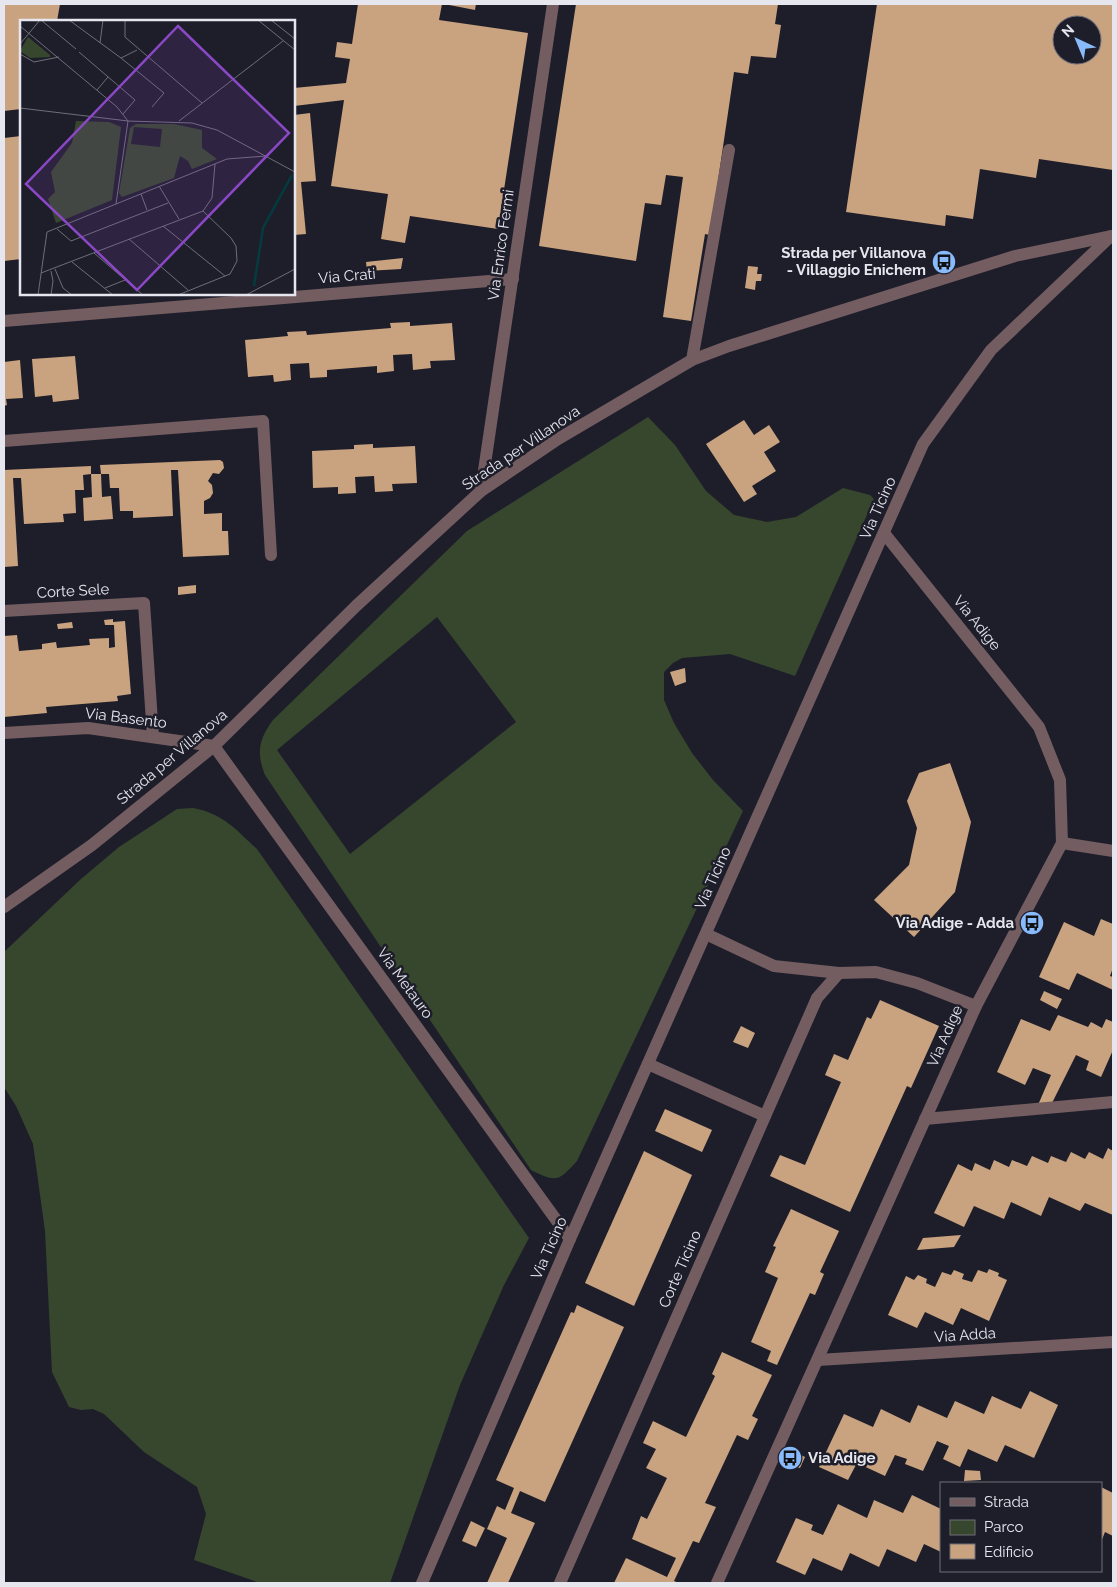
<svg xmlns="http://www.w3.org/2000/svg" width="1117" height="1587" viewBox="0 0 1117 1587" font-family="Raleway,sans-serif">
	<style>
		.green { fill: #37472d; fill-rule: evenodd }
		.building { fill: #c9a37f; fill-rule: evenodd }
		.lines { fill: none; stroke-linecap: round; stroke-linejoin: round }
		.minor { stroke: #735d61; stroke-width: 12 }
		.labels { text-anchor: middle; dominant-baseline: central; stroke-width: 5; stroke-linejoin: round; paint-order: stroke }
		.street-label { font-size: 15px; fill: #e6e6ef; stroke: #1e1e2b }
		.poi-label { font-size: 15px; font-weight: bold; fill: #e6e6ef; stroke: #1e1e2b; text-anchor: end }
		.inset-river { fill: none; stroke: #043b40; stroke-width: 2.5 }
		.inset-road { fill: none; stroke: #6e6e79; stroke-width: 1 }
		.view { fill: #8b48c6; fill-opacity: 0.15; stroke: #8b48c6; stroke-width: 2.5 }
		.inset-edge { fill: none; stroke: #e6e6ef; stroke-width: 2.5 }
	</style>
	<rect width="100%" height="100%" fill="#1e1e2b"/>
	<!-- green -->
	<g class="green">
		<path d="M648,417L675,445L706,491L734,515L767,522L796,517L843,488L870,495L874,499L795,676L730,654L682,658L673,663L664,672V700L674,723L692,753L713,780L743,811L577,1161C559,1181 557,1183 531,1170L265,775C256,752 259,739 273,720L467,531ZM437,617L516,722L350,854L277,750Z"/>
		<path d="M193,808C224,814 235,829 257,849L529,1238L504,1285L460,1385L390,1583H260L194,1560L206,1514L197,1487L144,1452L104,1414L93,1409L81,1410L69,1407L52,1372L45,1231L33,1144L16,1106L4,1087V952L81,879L119,847L177,809Z"/>
	</g>
	<!-- building -->
	<g class="building">
		<path d="M4,4H60L57,21H21V109L4,111Z"/>
		<path d="M358,4H442L439,20L528,33L498,229L410,216L405,243L381,239L388,194L331,186L344,100L294,106V88L346,83L350,59L335,57L337,42L352,44Z"/>
		<path d="M444,4H476L475,10Z"/>
		<path d="M576,4H778L775,24L781,25L776,58L751,56L748,74L734,72L710,235L705,234L691,321L663,317L683,177L666,175L661,205L645,203L636,261L539,246Z"/>
		<path d="M877,4H1113V170L1039,159L1036,178L980,169L973,219L946,215L945,226L846,212ZM1062,25H1092V55H1062Z"/>
		<path d="M310,113L316,181L301,182L306,234L294,235V115Z"/>
		<path d="M21,136V259L4,261V138Z"/>
		<path d="M403,258L401,269L367,271L366,262Z"/>
		<path d="M748,266L758,267L757,274H762L761,281H756L755,290L745,288Z"/>
		<path d="M410,322V326L452,323L455,360L430,361L431,368L413,370L412,354L393,355L394,371L377,373V366L327,370V377L310,378L309,363L290,364L291,380L274,382L273,375L248,377L245,340L288,336L287,332L306,331L307,335L391,328L390,323Z"/>
		<path d="M75,356L79,399L53,402L52,395L35,397L32,359Z"/>
		<path d="M20,360L23,398L6,399L7,405L4,406V362Z"/>
		<path d="M744,420L754,435L769,425L780,442L764,452L776,471L752,486L757,494L744,502L706,444Z"/>
		<path d="M373,444V448L415,446L417,483L392,484L393,491L375,492L374,476L355,477L356,493L338,494V487L313,488L312,451L354,449V445Z"/>
		<path d="M220,460L223,462L224,468L219,474L213,473L208,481L212,485L213,493L210,498L204,501V514L222,513V531H228L229,555L183,557L178,470H171L173,516L133,518V511H120L119,488H110L109,474H101L102,497L111,496L113,519L84,521L83,498L92,497L91,474H101L100,465Z"/>
		<path d="M91,466V474L83,475L84,490H75L76,513L63,514L64,522L24,524L21,478H13L18,566L4,567V470Z"/>
		<path d="M196,585V593L178,595V587Z"/>
		<path d="M113,619V622L125,621L131,694L117,696L118,701L46,707L47,713L4,717V636L17,635L19,651L42,649V644L56,642L57,648L90,645L89,639L109,638V648L115,647L114,625H105L104,620Z"/>
		<path d="M72,622L73,628L58,629L57,624Z"/>
		<path d="M685,668L686,682L675,686L670,672Z"/>
		<path d="M950,763L971,822L955,892L914,937L874,900L909,865L917,828L907,801L919,773Z"/>
		<path d="M1101,919L1113,924V968L1110,976L1113,977V990L1077,973L1069,990L1039,977L1064,922L1094,936Z"/>
		<path d="M1044,991L1062,999L1057,1009L1040,1000Z"/>
		<path d="M880,1000L939,1026L911,1088L907,1086L850,1212L770,1176L780,1155L805,1165L841,1082L825,1075L834,1054L848,1060L867,1017L871,1019Z"/>
		<path d="M1058,1015L1088,1027L1091,1022L1102,1028L1106,1019L1113,1022V1050L1101,1077L1086,1070L1089,1061L1076,1055L1052,1103L1038,1105L1051,1075L1033,1068L1025,1085L997,1072L1021,1019L1050,1031Z"/>
		<path d="M741,1026L755,1033L748,1048L733,1042Z"/>
		<path d="M665,1109L712,1130L702,1152L655,1131Z"/>
		<path d="M1108,1148L1113,1151V1215L1085,1203L1080,1211L1049,1197L1041,1216L1011,1202L1004,1219L974,1206L964,1227L934,1213L958,1164L972,1171L975,1163L990,1170L994,1160L1009,1167L1012,1160L1027,1166L1032,1156L1048,1163L1051,1156L1066,1162L1071,1152L1085,1159L1089,1152L1103,1159Z"/>
		<path d="M644,1151L692,1175L634,1306L585,1283Z"/>
		<path d="M791,1209L839,1231L820,1272L824,1274L815,1295L810,1293L777,1365L767,1361L771,1351L751,1342L778,1278L765,1272L776,1247L773,1246Z"/>
		<path d="M961,1235L954,1247L917,1250L923,1238Z"/>
		<path d="M989,1269L999,1273L998,1276L1007,1280L989,1321L961,1308L953,1325L925,1312L917,1328L888,1315L906,1276L914,1280L918,1275L927,1279L926,1283L935,1287L942,1272L951,1275L954,1270L964,1274L962,1279L972,1282L978,1270L987,1273Z"/>
		<path d="M577,1305L624,1327L545,1502L520,1491L511,1513L535,1523L508,1583H487L507,1538L487,1529L497,1506L505,1510L514,1488L496,1480L571,1312L574,1313Z"/>
		<path d="M722,1352L772,1375L752,1416L758,1419L748,1440L737,1435L705,1503L716,1507L699,1543L693,1541L674,1581L679,1583H614L626,1558L667,1577L676,1558L632,1539L641,1516L647,1519L667,1478L646,1468L656,1449L643,1443L653,1421L686,1437L715,1376L712,1374Z"/>
		<path d="M1030,1391L1058,1405L1034,1458L1005,1445L997,1462L968,1449L960,1467L943,1459L949,1446L937,1441L923,1471L905,1464L907,1459L895,1455L885,1476L857,1463L848,1480L819,1467L844,1414L873,1427L881,1409L910,1423L918,1405L947,1418L955,1401L984,1414L992,1396L1021,1409Z"/>
		<path d="M797,1453L805,1457L800,1468L791,1465Z"/>
		<path d="M965,1470L980,1471L981,1480L964,1481Z"/>
		<path d="M1101,1487L1113,1493V1536L1105,1532L1101,1542Z"/>
		<path d="M912,1495L941,1509V1552L924,1544L916,1562L887,1549L879,1567L850,1553L842,1571L813,1558L805,1575L776,1562L796,1518L813,1525L811,1530L823,1535L838,1504L867,1518L874,1500L903,1513Z"/>
		<path d="M471,1521L485,1528L476,1547L462,1541Z"/>
	</g>
	<g class="lines">
		<!-- minor -->
		<g class="minor">
			<path d="M4,321L513,279"/>
			<path d="M692,360L729,150"/>
			<path d="M4,441L263,421L271,555"/>
			<path d="M481,491L553,4"/>
			<path d="M4,611L144,603L153,737"/>
			<path d="M4,733L88,728L214,746"/>
			<path d="M214,746L570,1239"/>
			<path d="M1062,843L1113,851"/>
			<path d="M4,907L92,845L214,746L356,606L481,491L558,439L692,360L729,346L1015,256L1111,236"/>
			<path d="M706,934L774,966L839,973L876,972L917,983L976,1006"/>
			<path d="M648,1064L765,1116"/>
			<path d="M925,1119L1113,1102"/>
			<path d="M818,1360L1113,1342"/>
			<path d="M422,1583L570,1239L923,444L991,350L1111,236"/>
			<path d="M560,1583L817,998L839,973"/>
			<path d="M717,1583L976,1006L1062,843L1060,780L1039,727L884,533"/>
		</g>
	</g>
	<!-- icons -->
	<defs>
		<g id="bus-disc" transform="scale(1.25)"><circle r="9.5" fill="#89bafc" stroke="#1e1e2b"/><path d="M-5-6H5V4H4V6H2V4H-2V6H-4V4H-5ZM-3.5-4V0h7V-4ZM-3.5 1.2v1.5H-2V1.2ZM2 1.2v1.5H3.5V1.2Z" fill="#111"/></g>
	</defs>
	<g fill-rule="evenodd">
		<use href="#bus-disc" x="944" y="262"/>
		<use href="#bus-disc" x="1032" y="923"/>
		<use href="#bus-disc" x="790" y="1458"/>
	</g>
	<g class="labels">
		<!-- street labels -->
		<g class="street-label">
			<text transform="translate(501 245) rotate(-82)">Via Enrico Fermi</text>
			<text transform="translate(347 276) rotate(-5)">Via Crati</text>
			<text transform="translate(521 448) rotate(-34)">Strada per Villanova</text>
			<text transform="translate(878 508) rotate(-66)">Via Ticino</text>
			<text transform="translate(73 591) rotate(-3)">Corte Sele</text>
			<text transform="translate(977 623) rotate(51)">Via Adige</text>
			<text transform="translate(126 718) rotate(7)">Via Basento</text>
			<text transform="translate(172 757) rotate(-40)">Strada per Villanova</text>
			<text transform="translate(713 878) rotate(-66)">Via Ticino</text>
			<text transform="translate(405 983) rotate(54)">Via Metauro</text>
			<text transform="translate(945 1036) rotate(-66)">Via Adige</text>
			<text transform="translate(549 1248) rotate(-66)">Via Ticino</text>
			<text transform="translate(680 1269) rotate(-66)">Corte Ticino</text>
			<text transform="translate(965 1335) rotate(-4)">Via Adda</text>
		</g>
		<!-- poi labels -->
		<g class="poi-label">
			<text x="926" y="253">Strada per Villanova<tspan x="926" dy="17">- Villaggio Enichem</tspan></text>
			<text x="1014" y="923">Via Adige - Adda</text>
			<text x="808" y="1458" text-anchor="start">Via Adige</text>
		</g>
	</g>
	<!-- overview -->
	<g transform="translate(20 20)">
		<rect width="275" height="275" fill="#1e1e2b"/>
		<path d="M8,17L30,35V37L10,38L0,31ZM56,101L89,102L101,107L92,180L36,203L28,179L35,172L31,152L52,123ZM116,104H154L182,110V128L197,139L172,149L168,141L160,136L154,158L102,177L99,173L110,108ZM114,107L142,109L140,127L111,124Z" fill="#37472d" fill-rule="evenodd"/>
		<path class="inset-river" d="M234,266L243,208L272,155"/>
		<path class="inset-road" d="M21,0L56,29M49,0L101,38L117,30M105,0V17L182,83M238,0L275,30M251,0L275,19M0,6L97,87L108,101M80,23L83,0M0,24L20,0M59,32L115,80L103,94M0,34L14,42L39,37M101,38L144,73L132,87M77,70L88,57M0,88L108,101L172,103L197,110L275,152M159,101L263,21M139,166L159,199M121,174L127,190M96,184L108,101M143,206L205,256M37,209L51,221L148,183M109,219L168,270M74,233L123,275M52,242L93,275M35,249L43,268L52,275M21,253L183,191L192,178L195,144M85,268L105,260M18,275L27,212L207,139L246,136M31,275L33,261L31,251M158,275L210,254L217,241L216,226L211,218L183,191M226,275L275,249"/>
		<path class="view" d="M158,6L269,113L117,270L6,164Z"/>
		<rect width="275" height="275" class="inset-edge"/>
	</g>
	<!-- border -->
	<rect width="1117" height="1587" fill="none" stroke="#e6e6ef" stroke-width="10"/>
	<!-- legend -->
	<rect x="940" y="1482" width="162" height="90" fill="#1e1e2b" stroke="#6e6e79"/>
	<rect x="950" y="1498" width="25" height="8" fill="#735d61" stroke="#6e6e79"/>
	<text x="984" y="1507" font-size="15" fill="#e6e6ef">Strada</text>
	<rect x="950" y="1520" width="25" height="15" fill="#37472d" stroke="#6e6e79"/>
	<text x="984" y="1532" font-size="15" fill="#e6e6ef">Parco</text>
	<rect x="950" y="1544" width="25" height="15" fill="#c9a37f" stroke="#6e6e79"/>
	<text x="984" y="1557" font-size="15" fill="#e6e6ef">Edificio</text>
	<!-- north arrow -->
	<g transform="translate(1077 40) rotate(316)"><circle r="24" fill="#1e1e2b" stroke="#6e6e79"/>
	<path d="M0-4L9 19L0 12L-9 19Z" fill="#89bafc"/>
	<text y="-8" font-size="14" font-weight="bold" text-anchor="middle" fill="#e6e6ef">N</text>
	</g>
</svg>
